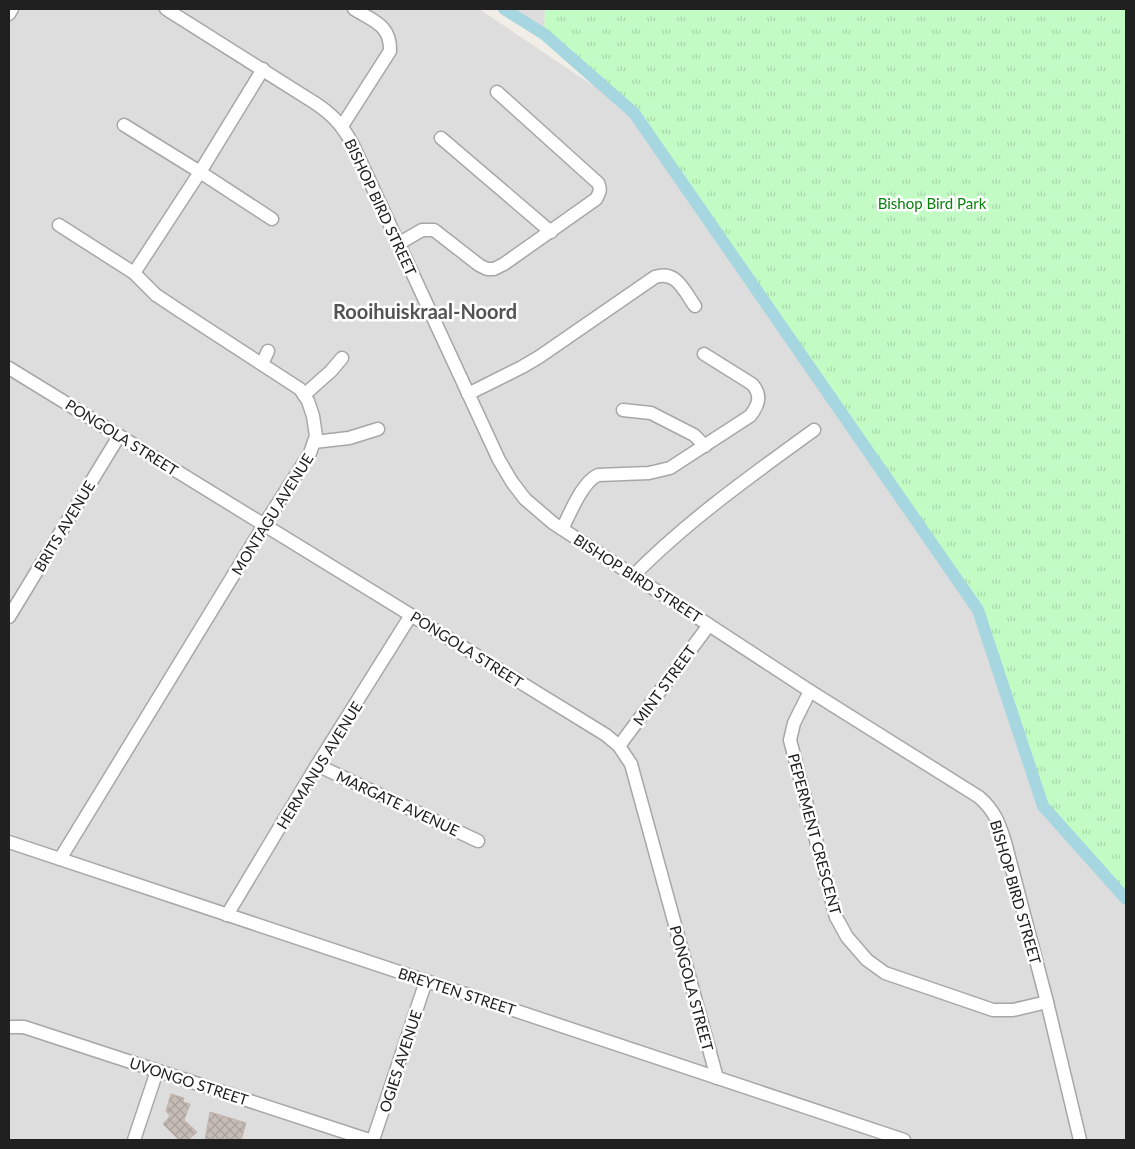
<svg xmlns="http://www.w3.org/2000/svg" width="1135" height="1149" viewBox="0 0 1135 1149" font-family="Lato,sans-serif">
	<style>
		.residential { fill: #dedddd }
		.park { fill: url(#park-tufts) }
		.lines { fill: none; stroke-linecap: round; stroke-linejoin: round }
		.canal { stroke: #a6d6e0; stroke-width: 12 }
		.building { fill: url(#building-cross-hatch); stroke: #c3b3a8 }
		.minor-casing { stroke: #a7a7a7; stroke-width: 15 }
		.minor { stroke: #fff; stroke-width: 12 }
		.labels { text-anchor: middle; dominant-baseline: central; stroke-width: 5; stroke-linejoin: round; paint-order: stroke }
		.park-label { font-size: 15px; fill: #08840c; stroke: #fff }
		.street-label { font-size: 15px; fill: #202020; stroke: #fff }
		.district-label { font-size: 20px; font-weight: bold; fill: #535353; stroke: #fff }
	</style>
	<defs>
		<pattern id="park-tufts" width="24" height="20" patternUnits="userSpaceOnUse" patternTransform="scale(1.25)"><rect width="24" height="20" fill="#c3fbc5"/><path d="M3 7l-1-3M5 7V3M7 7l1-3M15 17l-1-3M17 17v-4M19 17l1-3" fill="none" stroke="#a7d7a9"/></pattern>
		<pattern id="building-cross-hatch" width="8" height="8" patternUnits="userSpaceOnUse" patternTransform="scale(1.25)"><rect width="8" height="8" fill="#c6bcb6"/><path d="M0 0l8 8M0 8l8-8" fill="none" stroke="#aaa19c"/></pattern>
	</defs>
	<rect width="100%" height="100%" fill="#f1ede7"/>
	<!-- residential -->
	<g class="residential">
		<path d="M9,9H479L634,113L978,610L1043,806L1126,899V1140H9Z"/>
		<path d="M507,9H545L544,34Z"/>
	</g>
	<!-- park -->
	<path class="park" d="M545,9H1126V899L1043,806L978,610L634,113L544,34Z"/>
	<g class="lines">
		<!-- canal -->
		<path class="canal" d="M504,9L544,34L634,113L978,610L1043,806L1126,899"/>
	</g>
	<!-- building -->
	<g class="building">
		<path d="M171,1094L184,1098L183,1102L190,1104L184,1120L197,1132L188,1140H179L163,1124L170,1116L166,1111Z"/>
		<path d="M210,1112L246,1123L241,1140H205Z"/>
	</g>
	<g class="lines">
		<!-- minor casing -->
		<g class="minor-casing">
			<g id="minor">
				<path d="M166,9L315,103C333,115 341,124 352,143L499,460L512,482L525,499L553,523L810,691L979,797C995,811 999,823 1005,842L1047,1002L1080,1140"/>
				<path d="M9,14L12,9"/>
				<path d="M124,125L200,172L272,219"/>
				<path d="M342,126L390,51C391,25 373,21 354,9"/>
				<path d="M441,138L551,232"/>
				<path d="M59,225L134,273L156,295L177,309L300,389L308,401L313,416L316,436L310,453L264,525L60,859"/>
				<path d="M398,244L422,230H434L479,265L487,269H494L504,264L596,199C600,192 601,189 598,183L497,92"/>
				<path d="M134,273L200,172L263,69"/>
				<path d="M262,364L268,351"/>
				<path d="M9,368L606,735L619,746L631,764L717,1078"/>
				<path d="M468,394L522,367L539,357L655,277C677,270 684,291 695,306"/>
				<path d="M304,395L331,371L342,358"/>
				<path d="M623,410L651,413L694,435L705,446"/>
				<path d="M314,442L349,438L378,429"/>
				<path d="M562,529C570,514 582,482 598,475L649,473L670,468L750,416C759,405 762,395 752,384L704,354"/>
				<path d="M633,576C687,521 752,475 814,430"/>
				<path d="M9,617L119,436"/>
				<path d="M810,691L794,723L790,740L836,917L847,937L867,960L885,973L993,1010H1013L1047,1002"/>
				<path d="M619,746L709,625"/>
				<path d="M317,765L478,841"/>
				<path d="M9,842L904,1140"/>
				<path d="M227,915L317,765L411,615"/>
				<path d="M9,1027H24L369,1140"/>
				<path d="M134,1140L157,1071"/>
				<path d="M373,1140L426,981"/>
			</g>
		</g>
		<!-- minor -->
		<use href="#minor" class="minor"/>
	</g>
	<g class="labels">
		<!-- park labels -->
		<g class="park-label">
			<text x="932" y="203">Bishop Bird Park</text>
		</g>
		<!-- street labels -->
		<g class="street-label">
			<text transform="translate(381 207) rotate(65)">BISHOP BIRD STREET</text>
			<text transform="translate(122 437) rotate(32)">PONGOLA STREET</text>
			<text transform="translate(272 514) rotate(-58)">MONTAGU AVENUE</text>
			<text transform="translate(64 526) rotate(-59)">BRITS AVENUE</text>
			<text transform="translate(638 578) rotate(33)">BISHOP BIRD STREET</text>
			<text transform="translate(467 649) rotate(32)">PONGOLA STREET</text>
			<text transform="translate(664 685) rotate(-54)">MINT STREET</text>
			<text transform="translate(319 765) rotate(-58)">HERMANUS AVENUE</text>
			<text transform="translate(398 803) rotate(25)">MARGATE AVENUE</text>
			<text transform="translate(815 834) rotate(75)">PEPERMENT CRESCENT</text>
			<text transform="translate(1016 892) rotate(74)">BISHOP BIRD STREET</text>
			<text transform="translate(692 988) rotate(75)">PONGOLA STREET</text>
			<text transform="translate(457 991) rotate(18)">BREYTEN STREET</text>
			<text transform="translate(400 1061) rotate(-72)">OGIES AVENUE</text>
			<text transform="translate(189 1081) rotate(18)">UVONGO STREET</text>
		</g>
		<!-- district labels -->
		<g class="district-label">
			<text x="425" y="311">Rooihuiskraal-Noord</text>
		</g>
	</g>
	<!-- border -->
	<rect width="1135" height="1149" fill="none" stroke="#202020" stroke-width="20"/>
</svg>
